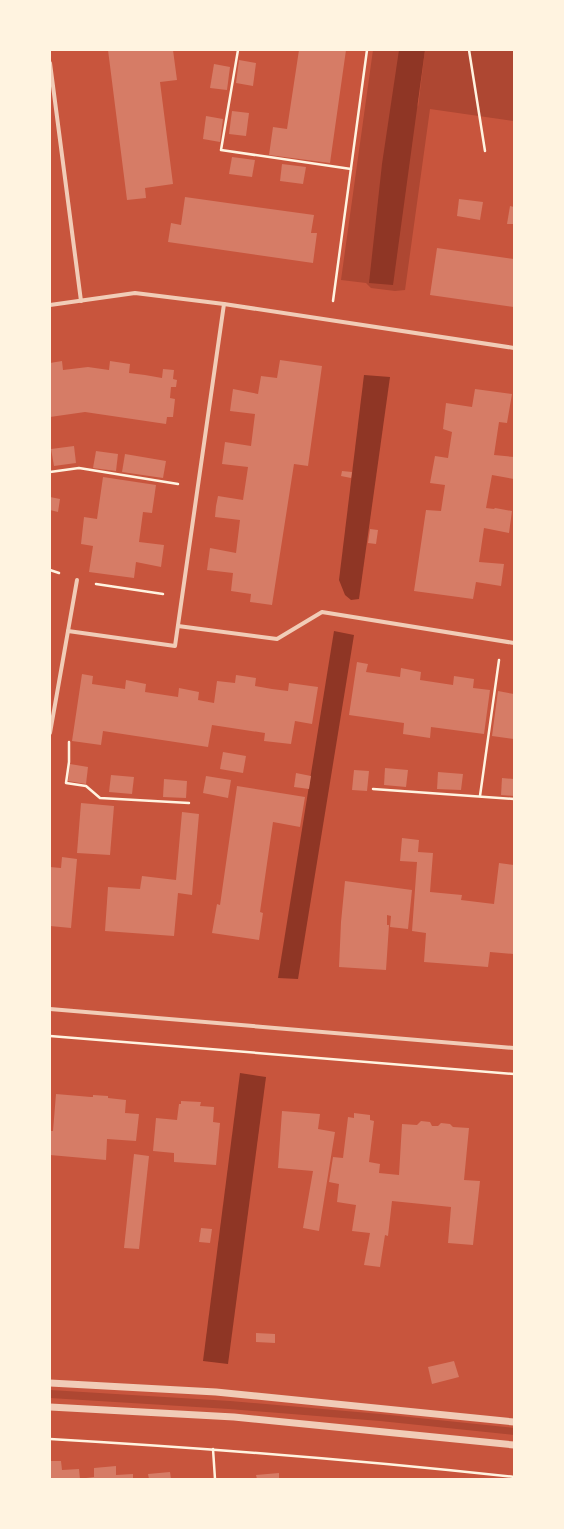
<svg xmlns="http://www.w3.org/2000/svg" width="564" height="1529" viewBox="0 0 564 1529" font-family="Roboto,sans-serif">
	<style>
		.green { fill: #ae4732 }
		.water { fill: #8f3625 }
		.building { fill: #d67c66 }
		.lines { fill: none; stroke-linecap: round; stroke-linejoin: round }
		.path { stroke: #fff3e0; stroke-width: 2.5 }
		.minor { stroke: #f1ccb7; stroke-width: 4 }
		.tertiary { stroke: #f1ccb7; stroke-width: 7 }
	</style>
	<rect width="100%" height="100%" fill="#c8553d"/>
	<!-- green -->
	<g class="green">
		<path d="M373,50H399L418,107L425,50H514V121L430,109L405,290L395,291L371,288L366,283L341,280Z"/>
		<path d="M50,1390L230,1401L380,1414L514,1428V1435L380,1421L229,1409L50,1398Z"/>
	</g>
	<!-- water -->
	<g class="water">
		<path d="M399,50H425L393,285L369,283L382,164Z"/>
		<path d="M364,375L390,377L359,599L351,600L345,595L339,580Z"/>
		<path d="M334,631L354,635L298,979L278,978Z"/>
		<path d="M240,1073L266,1077L228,1364L203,1361Z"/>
	</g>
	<!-- building -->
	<g class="building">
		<path d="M108,50H173L177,80L160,82L173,184L145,188L146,198L127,200Z"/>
		<path d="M299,50H346L330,163L269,155L273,127L287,129Z"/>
		<path d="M239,60L256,63L253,86L236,83Z"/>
		<path d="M214,64L230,67L227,90L210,88Z"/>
		<path d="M232,111L249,113L246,136L229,134Z"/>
		<path d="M206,116L223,119L220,142L203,139Z"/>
		<path d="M232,157L255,160L252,177L229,174Z"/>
		<path d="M282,164L306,167L303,184L280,181Z"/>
		<path d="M185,197L314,215L311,233H317L313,263L168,242L171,223L181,225Z"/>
		<path d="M459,199L483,202L480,220L457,216Z"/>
		<path d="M510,206L514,207V224H507Z"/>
		<path d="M437,248L514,259V307L430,295Z"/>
		<path d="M280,360L322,366L308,466L294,464L272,605L250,602L251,594L231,591L233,573L207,570L210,548L236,553L240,520L215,517L216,506L218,496L243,500L248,467L222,464L225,442L251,446L255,414L230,411L233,389L258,394L261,376L277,378Z"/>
		<path d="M62,361L63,370L88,367L109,370L110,361L130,364L129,373L145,375L162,378L163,369L174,370L173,379L177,380L176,387H171L170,398L175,399L173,417H167L166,424L85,412L50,417V363Z"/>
		<path d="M475,389L512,394L507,423L499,422L494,455L514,457V479L492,475L486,508L494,509L495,508L512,511L509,533L484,528L479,562L504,564L501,586L476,582L473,599L414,591L426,510L441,511L445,485L430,483L435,456L448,458L452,432L443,429L446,403L472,407Z"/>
		<path d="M74,446L76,463L54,466L51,449Z"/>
		<path d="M96,451L118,454L116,471L93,468Z"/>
		<path d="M125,454L166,461L163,478L122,472Z"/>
		<path d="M342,471L352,472L351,478L341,476Z"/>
		<path d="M103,477L156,485L152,513L143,512L139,542L164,545L161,567L136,562L134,578L89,572L93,546L81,544L84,517L97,519Z"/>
		<path d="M50,497L60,499L58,512L50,510Z"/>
		<path d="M370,529L378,530L376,544L368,543Z"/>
		<path d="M357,662L368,664L366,672L400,677L401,668L421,672L420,680L453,685L454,676L474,679L473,688L490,690L484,734L431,727L430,738L403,734L404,723L349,715Z"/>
		<path d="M82,674L93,676L92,684L125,689L126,680L146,684L145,692L178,697L179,688L199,692L198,700L214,703L217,681L235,683L236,675L256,678L255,686L272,689L288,691L289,683L318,687L312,724L295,721L291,744L264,741L265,733L212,725L208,747L103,731L101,745L72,741Z"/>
		<path d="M498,691L514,694V739L492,736Z"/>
		<path d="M223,752L246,756L243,773L220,769Z"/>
		<path d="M70,764L88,767L86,784L68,781Z"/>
		<path d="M385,768L408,770L406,787L384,785Z"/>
		<path d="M354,770L369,771L367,791L352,790Z"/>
		<path d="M438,772L463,774L461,790L437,789Z"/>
		<path d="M296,773L311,776L309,789L294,787Z"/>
		<path d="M111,775L134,777L132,794L109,792Z"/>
		<path d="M206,776L231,780L228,798L203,793Z"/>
		<path d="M502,778L514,779V796L501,795Z"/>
		<path d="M164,779L187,781L186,798L163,797Z"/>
		<path d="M237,786L305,797L300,827L273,822L260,912L263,913L259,940L212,933L217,904L220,905Z"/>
		<path d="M81,803L114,806L110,855L77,853Z"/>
		<path d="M182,812L199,814L192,895L178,893L174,936L105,931L108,887L140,889L142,876L176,880Z"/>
		<path d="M402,838L419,840L418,852L433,853L430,892L462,895L461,900L494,904L499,863L514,865V954L490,952L488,967L424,962L426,933L412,931L417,862L400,861Z"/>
		<path d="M62,857L77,859L71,928L50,926V867L61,868Z"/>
		<path d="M345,881L412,890L408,929L390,927L391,916L387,915V925H389L386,970L339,967L341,922Z"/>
		<path d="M56,1094L91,1097H93V1095L108,1096V1098L126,1100L125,1113L139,1114L136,1141L107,1139L106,1160L50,1155V1131H53Z"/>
		<path d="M181,1101L201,1102L200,1106L214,1107L213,1122L220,1123L216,1165L174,1162V1153L153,1151L156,1118L177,1120L179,1104H181Z"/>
		<path d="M282,1111L320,1114L318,1129L335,1132L319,1231L303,1228L313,1171L278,1168Z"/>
		<path d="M354,1113L370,1115V1120L374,1121L369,1162L380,1164L379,1173L399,1175L402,1124L417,1125L421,1121L430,1122L432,1126H438L441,1123L450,1124L453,1127L469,1128L464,1180L480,1181L473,1245L448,1243L451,1207L392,1201L388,1236L385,1235L380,1267L364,1265L370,1233L352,1231L356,1205L337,1202L339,1184L329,1182L333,1157L343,1158L348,1117L354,1118Z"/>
		<path d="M134,1154L149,1156L139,1249L124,1248Z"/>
		<path d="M201,1228L212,1229L210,1243L199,1242Z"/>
		<path d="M256,1333L275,1334V1343L256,1342Z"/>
		<path d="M454,1361L459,1377L432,1384L428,1367Z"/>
		<path d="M50,1461H61L62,1470L79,1469L80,1479H50Z"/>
		<path d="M116,1466V1475L133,1474V1479H86V1478L94,1477V1468Z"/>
		<path d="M170,1472L171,1479H149L148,1474Z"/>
		<path d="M279,1473V1479H257L256,1475Z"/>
	</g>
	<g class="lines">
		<!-- path -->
		<g class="path">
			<path d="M238,50L221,150L351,169"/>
			<path d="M469,50L485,151"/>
			<path d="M333,301L367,50"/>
			<path d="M50,472L79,468L178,484"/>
			<path d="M50,570L59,573"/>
			<path d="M96,584L163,594"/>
			<path d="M69,742V762L66,783L86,786L100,798L189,803"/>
			<path d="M373,789L514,799"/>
			<path d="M480,796L499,660"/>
			<path d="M50,1036L514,1074"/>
			<path d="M50,1439C205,1448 360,1460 514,1477"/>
			<path d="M213,1449L215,1479"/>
		</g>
		<!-- minor -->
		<g class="minor">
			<path d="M50,63L81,301"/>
			<path d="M50,305L135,293L224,304L514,348"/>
			<path d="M178,626L277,639L322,612L514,643"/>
			<path d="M68,631L175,646L224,304"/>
			<path d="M50,733L77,580"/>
			<path d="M50,1009L514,1048"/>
		</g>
		<!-- tertiary -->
		<g class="tertiary">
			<path d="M50,1383L216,1392L514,1422"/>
			<path d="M50,1407L234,1417L514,1445"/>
		</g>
	</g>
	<!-- border -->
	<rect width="564" height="1529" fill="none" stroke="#fff3e0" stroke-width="102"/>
</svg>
